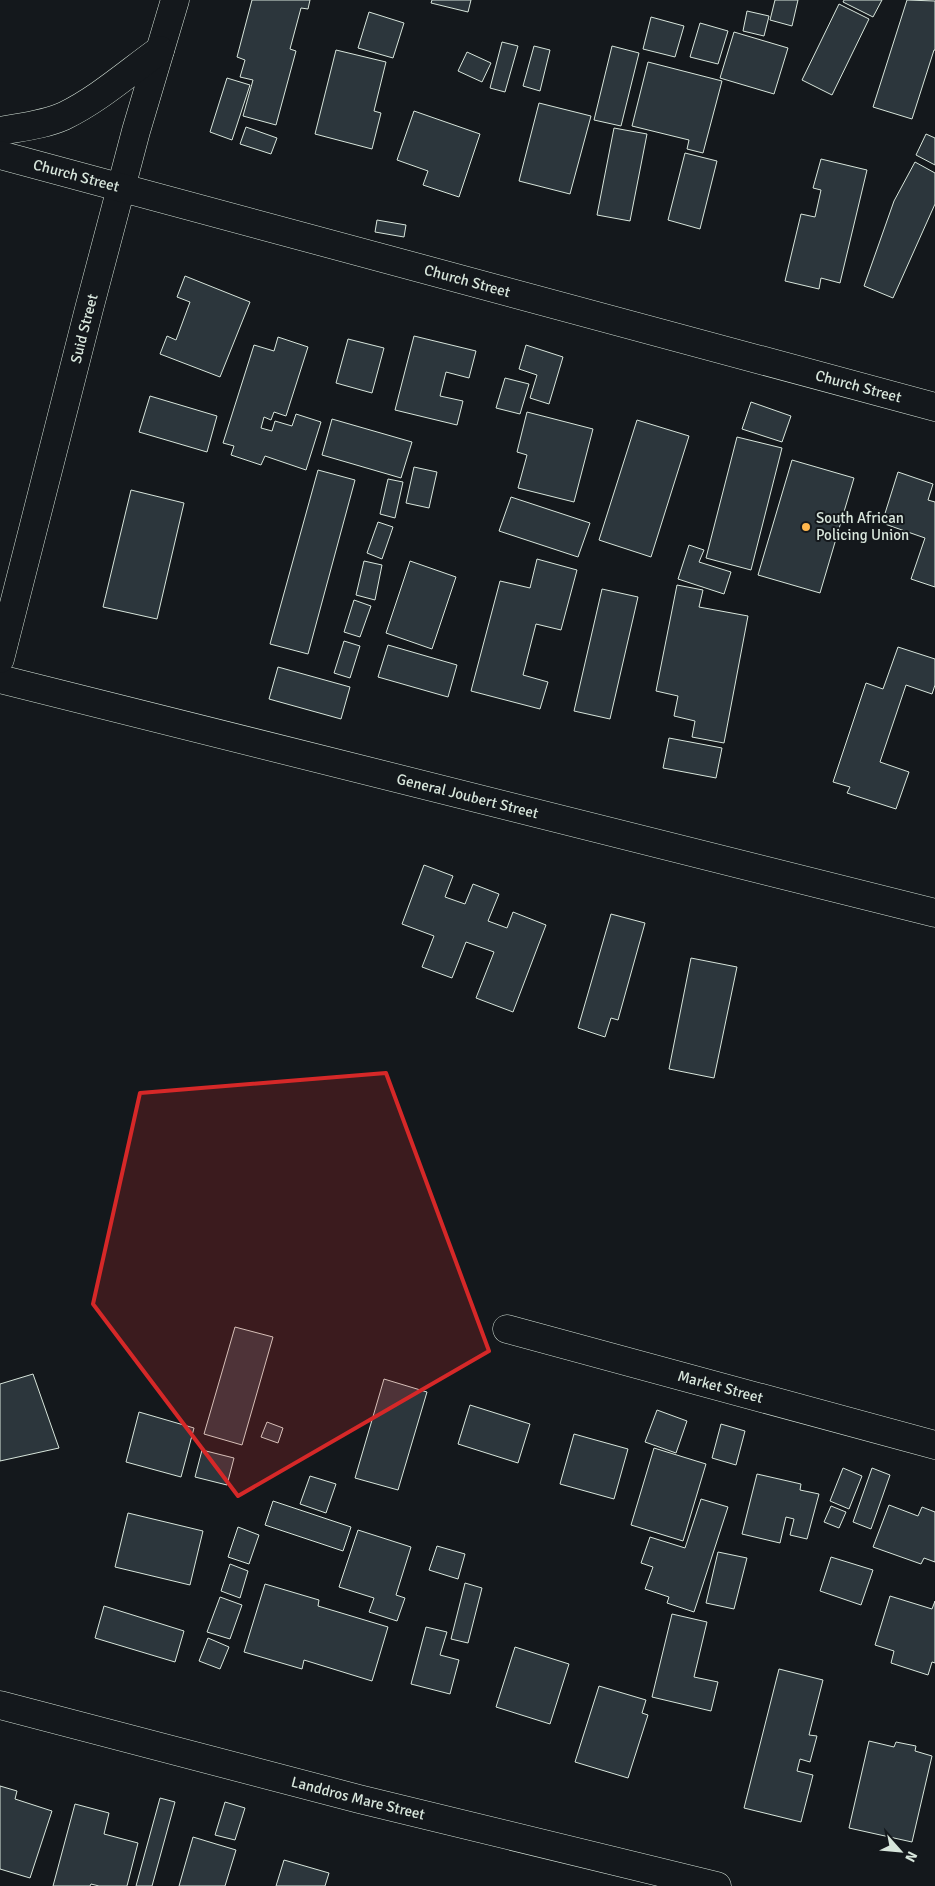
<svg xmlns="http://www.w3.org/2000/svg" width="935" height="1886" viewBox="0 0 935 1886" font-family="Signika,sans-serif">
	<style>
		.building { fill: #2c363c; stroke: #d8e6dc }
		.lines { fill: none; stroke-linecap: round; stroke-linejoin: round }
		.minor-casing { stroke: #d8e6dc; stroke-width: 29 }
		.tertiary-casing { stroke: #d8e6dc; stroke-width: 29 }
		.primary-casing { stroke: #d8e6dc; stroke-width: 29 }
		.minor { stroke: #14181c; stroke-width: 28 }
		.tertiary { stroke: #14181c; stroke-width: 28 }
		.primary { stroke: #14181c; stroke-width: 28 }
		.marked { fill: #d62828; fill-opacity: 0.2; stroke: #d62828; stroke-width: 4; stroke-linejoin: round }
		.poi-dot { fill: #ffb74d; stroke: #14181c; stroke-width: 2 }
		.labels { text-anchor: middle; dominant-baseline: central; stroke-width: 4; stroke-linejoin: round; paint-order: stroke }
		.street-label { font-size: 15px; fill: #d8e6dc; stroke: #14181c }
		.poi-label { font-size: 15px; fill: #d8e6dc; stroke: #14181c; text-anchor: start }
	</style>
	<rect width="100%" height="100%" fill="#14181c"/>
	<!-- building -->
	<g class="building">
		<path d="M252,0H310L308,9L301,8L290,49L296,51L276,125L243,116L253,80L240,77L245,60L237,57Z"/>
		<path d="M432,0H471L468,12L431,3Z"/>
		<path d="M775,0H798L792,26L770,20Z"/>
		<path d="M844,0H882L873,17L843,2Z"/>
		<path d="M907,0L935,1V50H934L912,119L873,107Z"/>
		<path d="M839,4L869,19L832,95L802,80Z"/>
		<path d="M747,11L769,16L764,36L743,31Z"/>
		<path d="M369,12L404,23L393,58L358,48Z"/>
		<path d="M651,17L684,26L675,57L643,49Z"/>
		<path d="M700,23L728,31L718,64L690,57Z"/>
		<path d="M734,32L788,48L774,94L720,78Z"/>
		<path d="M502,42L518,46L505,92L490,88Z"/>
		<path d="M534,46L550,50L540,91L523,86Z"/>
		<path d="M612,46L639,53L621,126L594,120Z"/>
		<path d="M336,50L386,62L374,111L381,113L372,149L315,134Z"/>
		<path d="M467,52L491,63L482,82L458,71Z"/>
		<path d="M648,62L722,81L703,153L687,149L689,140L632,126Z"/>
		<path d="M227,78L250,85L232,140L210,132Z"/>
		<path d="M539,103L591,116L570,194L519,181Z"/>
		<path d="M414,111L480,134L459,197L423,185L428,171L397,160Z"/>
		<path d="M246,127L277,138L271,154L240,144Z"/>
		<path d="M614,128L647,134L630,221L597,215Z"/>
		<path d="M926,134L935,138V165L916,155Z"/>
		<path d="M685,153L717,161L700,229L668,220Z"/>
		<path d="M821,159L867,170L840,283L821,278L819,289L785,281L801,214L815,217L821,190L813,188Z"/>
		<path d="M915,162L935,173V204L893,298L864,286L894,201Z"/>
		<path d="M377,220L406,225L404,237L375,232Z"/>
		<path d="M185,276L250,302L220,377L160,354L167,336L176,340L190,302L177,297Z"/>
		<path d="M414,336L476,351L469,378L446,372L440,396L463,401L457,425L395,410Z"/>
		<path d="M278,337L308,347L286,416L274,412L271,420L264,417L261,428L272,431L275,421L292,426L296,414L321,422L306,470L265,456L261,465L231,455L234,446L223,443L254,345L274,351Z"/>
		<path d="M348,339L384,348L372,393L336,383Z"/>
		<path d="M526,345L563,357L549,404L530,398L537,375L519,369Z"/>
		<path d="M505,378L529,384L520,414L496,408Z"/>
		<path d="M150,396L217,416L207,452L139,432Z"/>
		<path d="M751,402L791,416L782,442L742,429Z"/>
		<path d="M527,412L593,429L574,502L518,488L527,455L517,452Z"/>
		<path d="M332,419L412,442L401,478L322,455Z"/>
		<path d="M637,420L689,436L651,557L599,540Z"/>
		<path d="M737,437L782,448L751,570L706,558Z"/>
		<path d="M792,460L854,478L820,593L758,575Z"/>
		<path d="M414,467L437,472L429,508L406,503Z"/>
		<path d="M318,470L355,480L308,654L270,644Z"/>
		<path d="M898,472L933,484L928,500L935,502V587L911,579L925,538L882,523Z"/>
		<path d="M388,479L403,482L395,518L380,514Z"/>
		<path d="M131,490L184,503L157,619L103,607Z"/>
		<path d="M511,497L590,523L578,557L499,531Z"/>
		<path d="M378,522L393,527L382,559L367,553Z"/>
		<path d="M689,545L704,550L699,562L731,572L724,594L678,579Z"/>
		<path d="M537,559L577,570L561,630L536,624L523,675L548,682L540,709L471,691L500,581L530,588Z"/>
		<path d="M364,561L382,565L375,600L356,595Z"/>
		<path d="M410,561L456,577L432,649L386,633Z"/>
		<path d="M677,585L703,590L699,607L748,616L724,743L692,737L695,721L674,716L678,696L656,691Z"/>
		<path d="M602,589L638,597L610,719L574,711Z"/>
		<path d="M354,600L371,606L360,637L344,632Z"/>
		<path d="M344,641L360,646L350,678L334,673Z"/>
		<path d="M388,645L457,665L448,697L378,677Z"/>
		<path d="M898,647L935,659V685L932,694L906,685L880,762L909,772L896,809L847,793L850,787L833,782L866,683L883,689Z"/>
		<path d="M278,667L350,687L341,719L269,699Z"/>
		<path d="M669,738L722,748L716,778L663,768Z"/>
		<path d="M424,865L453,876L445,897L465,904L473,884L499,894L488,921L507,928L513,912L546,925L513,1012L476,998L494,952L466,942L452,978L422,967L434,936L402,924Z"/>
		<path d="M611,914L645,923L618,1020L611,1018L605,1037L578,1028Z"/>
		<path d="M691,958L737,967L714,1078L669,1069Z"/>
		<path d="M235,1327L273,1337L242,1445L204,1434Z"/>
		<path d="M33,1374L59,1448L0,1461V1384Z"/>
		<path d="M384,1379L427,1392L398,1490L355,1478Z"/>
		<path d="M470,1405L530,1424L518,1463L458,1444Z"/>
		<path d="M657,1410L687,1421L676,1453L645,1442Z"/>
		<path d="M139,1412L194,1428L181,1477L126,1462Z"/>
		<path d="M267,1422L283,1428L278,1443L261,1437Z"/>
		<path d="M721,1424L745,1431L736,1465L712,1458Z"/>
		<path d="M574,1434L628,1449L614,1499L560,1484Z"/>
		<path d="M654,1448L706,1464L683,1541L631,1525Z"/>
		<path d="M202,1450L234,1458L227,1485L195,1477Z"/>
		<path d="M843,1468L862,1476L849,1509L830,1501Z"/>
		<path d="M872,1468L890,1475L871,1529L853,1522Z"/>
		<path d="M757,1474L801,1484L800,1490L819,1494L807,1539L790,1535L794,1519L786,1517L780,1543L742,1534Z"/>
		<path d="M310,1476L336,1484L326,1513L300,1504Z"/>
		<path d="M701,1499L728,1507L694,1612L667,1603L669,1597L645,1589L653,1567L641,1563L650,1537L685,1548Z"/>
		<path d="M273,1501L351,1527L343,1551L265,1525Z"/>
		<path d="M889,1505L918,1516L922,1507L935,1512V1562L924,1558L921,1564L873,1547Z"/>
		<path d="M831,1506L846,1512L839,1528L824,1522Z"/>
		<path d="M128,1513L203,1531L190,1585L115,1567Z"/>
		<path d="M238,1527L259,1535L249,1564L228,1557Z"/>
		<path d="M358,1530L411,1547L396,1595L405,1598L397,1621L369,1612L374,1598L339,1587Z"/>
		<path d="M437,1546L465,1554L458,1579L429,1570Z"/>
		<path d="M718,1552L747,1558L734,1609L706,1603Z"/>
		<path d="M831,1557L873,1570L861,1605L820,1591Z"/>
		<path d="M230,1564L248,1571L240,1598L221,1591Z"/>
		<path d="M465,1583L482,1588L468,1643L451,1639Z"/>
		<path d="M265,1584L319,1600L318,1606L388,1627L372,1681L304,1660L302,1669L244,1652Z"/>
		<path d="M890,1596L932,1609L935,1601V1663L932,1662L928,1675L891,1663L894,1651L875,1645Z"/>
		<path d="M220,1597L242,1605L230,1639L207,1632Z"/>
		<path d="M104,1606L184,1631L175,1662L95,1638Z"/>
		<path d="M672,1614L707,1622L694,1677L718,1682L711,1711L652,1697Z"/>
		<path d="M426,1627L447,1632L440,1655L459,1660L450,1694L411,1684Z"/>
		<path d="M208,1638L229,1647L220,1669L199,1661Z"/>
		<path d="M515,1647L569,1664L550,1724L496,1707Z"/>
		<path d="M779,1669L823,1680L809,1735L817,1736L810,1762L800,1759L797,1771L813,1775L801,1822L744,1808Z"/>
		<path d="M599,1686L646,1700L642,1713L648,1715L628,1778L575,1762Z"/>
		<path d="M869,1741L894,1747L896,1742L916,1746L915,1751L932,1756L912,1842L849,1828Z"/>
		<path d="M0,1786L17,1791L15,1799L52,1811L30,1878L0,1869Z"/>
		<path d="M160,1798L175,1802L152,1886H136Z"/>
		<path d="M225,1802L245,1808L235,1840L215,1835Z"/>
		<path d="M75,1804L109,1813L104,1834L138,1843L127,1886H99L91,1884L90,1886H53Z"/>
		<path d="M193,1837L236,1850L225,1886H179Z"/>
		<path d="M284,1860L329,1873L325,1886H276Z"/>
	</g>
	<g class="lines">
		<!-- minor casing -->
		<g class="minor-casing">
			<g id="minor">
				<path id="s1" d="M0,679L935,913"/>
				<path id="s2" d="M507,1329L935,1445"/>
				<path id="s3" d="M0,1705L359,1799L717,1886"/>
			</g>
		</g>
		<!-- tertiary casing -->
		<g class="tertiary-casing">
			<g id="tertiary">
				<path id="s4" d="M0,659L89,309L136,131L175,0"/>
			</g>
		</g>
		<!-- primary casing -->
		<g class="primary-casing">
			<g id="primary">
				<path d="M0,131C21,127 44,125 64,116C99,99 129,72 160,50"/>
				<path id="s5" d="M0,155L935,407"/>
			</g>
		</g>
		<!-- minor -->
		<use href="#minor" class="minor"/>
		<!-- tertiary -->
		<use href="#tertiary" class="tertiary"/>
		<!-- primary -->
		<use href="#primary" class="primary"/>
	</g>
	<!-- marked area -->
	<path class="marked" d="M386,1073L489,1351L238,1496L93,1304L140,1093Z"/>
	<!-- markers -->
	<circle class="poi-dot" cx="806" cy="527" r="5"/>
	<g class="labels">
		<!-- street labels -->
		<g class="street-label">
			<text stroke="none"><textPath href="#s5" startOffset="79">Church Street</textPath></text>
			<text stroke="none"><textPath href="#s5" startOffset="484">Church Street</textPath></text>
			<text stroke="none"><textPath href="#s4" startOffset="341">Suid Street</textPath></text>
			<text stroke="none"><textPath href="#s5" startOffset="889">Church Street</textPath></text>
			<text stroke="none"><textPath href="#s1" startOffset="482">General Joubert Street</textPath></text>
			<text stroke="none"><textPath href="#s2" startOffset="221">Market Street</textPath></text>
			<text stroke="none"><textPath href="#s3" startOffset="370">Landdros Mare Street</textPath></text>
		</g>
		<!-- poi labels -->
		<g class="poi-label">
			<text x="816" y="518">South African<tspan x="816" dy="17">Policing Union</tspan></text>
		</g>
	</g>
	<!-- north arrow -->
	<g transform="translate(900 1851) rotate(117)" stroke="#14181c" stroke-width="4" paint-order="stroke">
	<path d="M0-4L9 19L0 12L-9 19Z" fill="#d8e6dc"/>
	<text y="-8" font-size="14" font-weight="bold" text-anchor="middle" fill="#d8e6dc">N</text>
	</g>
</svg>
